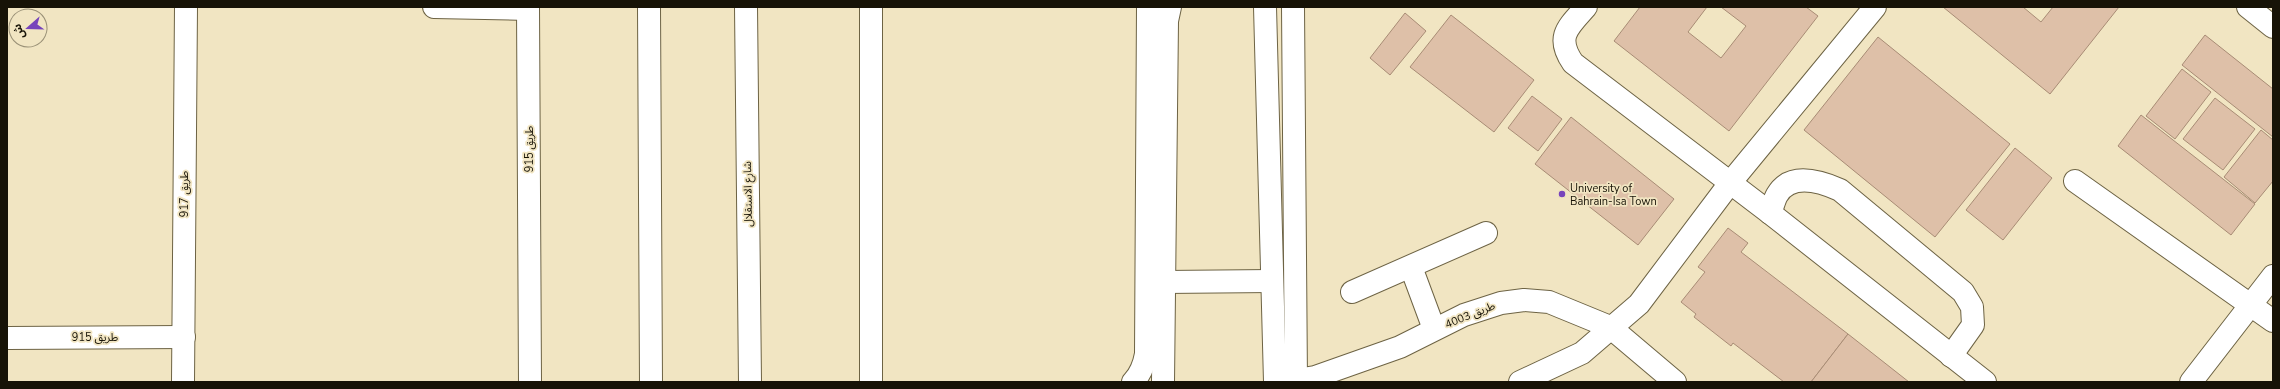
<svg xmlns="http://www.w3.org/2000/svg" width="2280" height="389" viewBox="0 0 2280 389" font-family="'Nunito Sans','Noto Sans Arabic',sans-serif">
	<style>
		.building { fill: #dec0a8; stroke: #a88c75 }
		.lines { fill: none; stroke-linecap: round; stroke-linejoin: round }
		.minor-casing { stroke: #6d6344; stroke-width: 24 }
		.major-casing { stroke: #6d6344; stroke-width: 24 }
		.minor { stroke: #fff; stroke-width: 22 }
		.major { stroke: #fff; stroke-width: 22 }
		.poi-dot { fill: #74b; stroke: #f1e5c2; stroke-width: 1.5 }
		.labels { text-anchor: middle; dominant-baseline: central; stroke-width: 3.5; stroke-linejoin: round; paint-order: stroke }
		.street-label { font-size: 11px; fill: #171307; stroke: #f1e5c2 }
		.poi-label { font-size: 11px; fill: #171307; stroke: #f1e5c2; text-anchor: start }
	</style>
	<rect width="100%" height="100%" fill="#f1e5c2"/>
	<!-- building -->
	<g class="building">
		<path d="M1640,7H1707L1688,32L1721,58L1746,26L1721,7H1806L1818,16L1729,131L1614,41Z"/>
		<path d="M1943,7H2023L2041,22L2053,7H2119L2050,94Z"/>
		<path d="M1405,13L1426,31L1390,75L1370,58Z"/>
		<path d="M1451,15L1534,80L1494,132L1410,67Z"/>
		<path d="M2205,35L2273,89V137L2182,65Z"/>
		<path d="M1878,37L2010,144L1935,237L1804,130Z"/>
		<path d="M2182,69L2211,92L2175,139L2146,116Z"/>
		<path d="M1532,96L1562,119L1538,151L1508,128Z"/>
		<path d="M2215,98L2255,129L2223,170L2183,139Z"/>
		<path d="M2141,115L2255,204L2231,235L2118,146Z"/>
		<path d="M1571,117L1674,199L1638,245L1535,164Z"/>
		<path d="M2261,130L2273,140V181L2255,203L2224,177Z"/>
		<path d="M2015,148L2052,178L2003,240L1966,210Z"/>
		<path d="M1728,228L1748,243L1741,252L1848,334L1811,382H1784L1733,343L1731,346L1694,317L1696,314L1681,302L1705,272L1698,267Z"/>
		<path d="M1848,334L1909,382H1811Z"/>
	</g>
	<g class="lines">
		<!-- minor casing -->
		<g class="minor-casing">
			<g id="minor">
				<path d="M434,7L528,9"/>
				<path d="M528,7L530,382"/>
				<path d="M1265,7L1275,382"/>
				<path d="M1293,7L1296,382"/>
				<path d="M1586,7C1568,27 1555,37 1573,63L1770,213L1985,382"/>
				<path d="M2248,7L2273,27"/>
				<path d="M2075,181L2273,321"/>
				<path d="M1770,213C1773,207 1774,200 1777,195C1791,171 1822,182 1840,190L1963,292L1972,307L1973,325L1951,356"/>
				<path d="M1411,267L1434,329"/>
				<path d="M1164,282L1272,281"/>
				<path d="M1352,292L1486,233"/>
				<path d="M7,338L184,337"/>
				<path d="M1275,372L1296,380L1315,377L1400,347L1464,315L1501,303L1524,300L1549,302L1610,327L1675,382"/>
				<path d="M183,382L186,7"/>
				<path d="M871,382V7"/>
				<path d="M1133,382C1141,374 1144,365 1146,354L1148,7"/>
				<path d="M1163,382L1167,21L1170,7"/>
				<path d="M1520,382L1582,353L1639,304L1730,183L1875,7"/>
				<path d="M2191,382L2273,276"/>
			</g>
		</g>
		<!-- major casing -->
		<g class="major-casing">
			<g id="major">
				<path d="M649,7L651,382"/>
				<path d="M746,7L750,382"/>
			</g>
		</g>
		<!-- minor -->
		<use href="#minor" class="minor"/>
		<!-- major -->
		<use href="#major" class="major"/>
	</g>
	<!-- markers -->
	<circle class="poi-dot" cx="1562" cy="194" r="4"/>
	<g class="labels">
		<!-- street labels -->
		<g class="street-label">
			<text transform="translate(529 149) rotate(-90)">طريق 915</text>
			<text transform="translate(184 194) rotate(-90)">طريق 917</text>
			<text transform="translate(748 194) rotate(-91)">شارع الاستقلال</text>
			<text transform="translate(1470 315) rotate(-22)">طريق 4003</text>
			<text x="95" y="337">طريق 915</text>
		</g>
		<!-- poi labels -->
		<g class="poi-label">
			<text x="1570" y="188">University of<tspan x="1570" dy="13">Bahrain-Isa Town</tspan></text>
		</g>
	</g>
	<!-- border -->
	<rect width="2280" height="389" fill="none" stroke="#171307" stroke-width="16"/>
	<!-- north arrow -->
	<g transform="translate(28 28) rotate(250)"><circle r="19" fill="#f1e5c2" stroke="#9a9177"/>
	<path d="M0-3L7 15L0 10L-7 15Z" fill="#7744bb"/>
	<text y="-6" font-size="11" font-weight="bold" text-anchor="middle" fill="#171307">ش</text>
	</g>
</svg>
